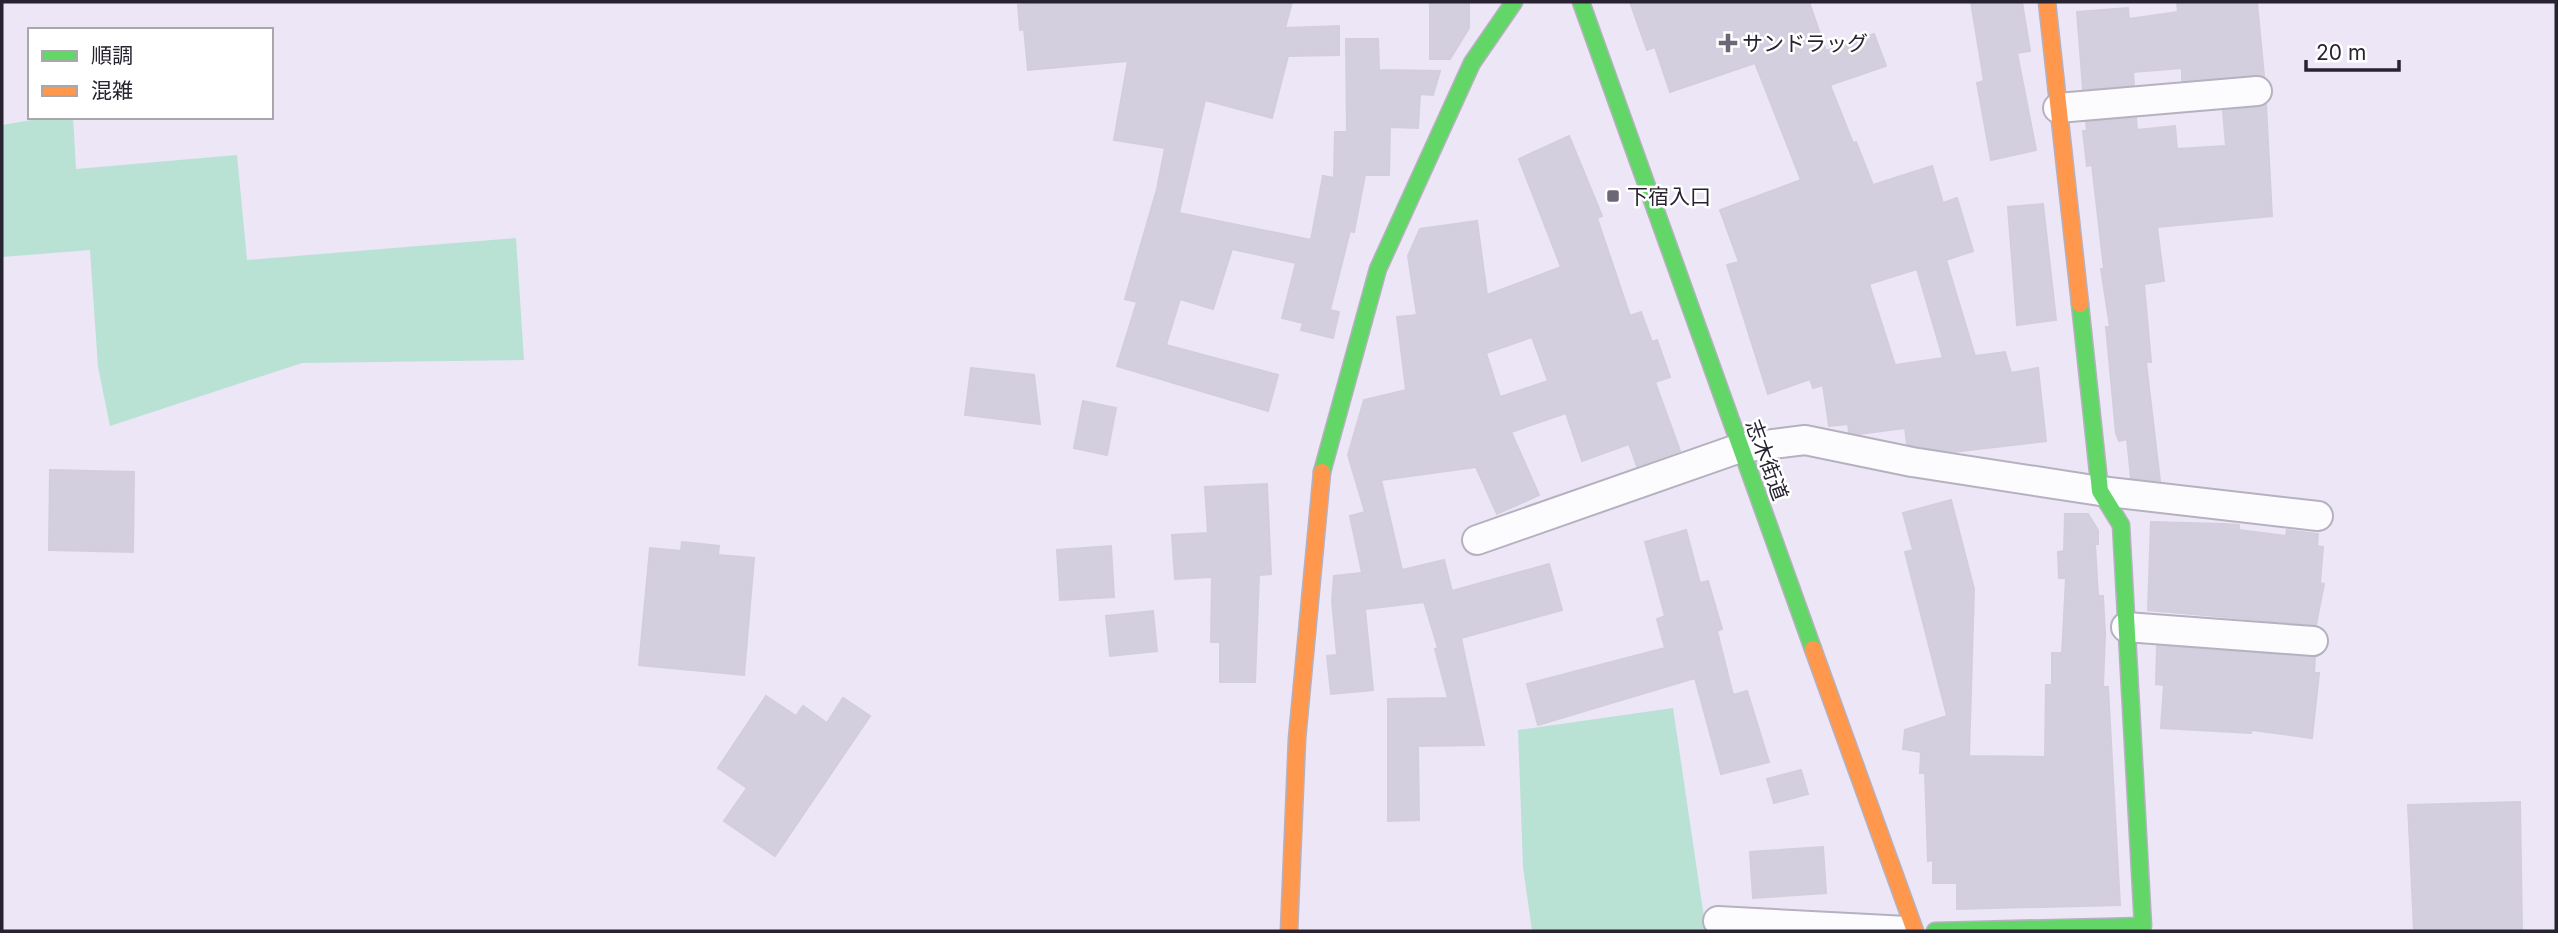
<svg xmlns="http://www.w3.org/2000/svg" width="2558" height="933" viewBox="0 0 2558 933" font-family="Inter,'Noto Sans JP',sans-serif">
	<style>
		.green { fill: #b9e2d5 }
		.building { fill: #d4cfde; stroke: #d3cedc; stroke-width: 2; fill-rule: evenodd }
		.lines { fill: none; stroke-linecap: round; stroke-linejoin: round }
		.street-casing { stroke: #b6b1bf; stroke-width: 32 }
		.fast-casing { stroke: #b6b1bf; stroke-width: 19 }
		.slow-casing { stroke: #b6b1bf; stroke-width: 19 }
		.street { stroke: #fcfbfe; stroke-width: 28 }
		.fast { stroke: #63d668; stroke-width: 16 }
		.slow { stroke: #ff974d; stroke-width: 16 }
		.poi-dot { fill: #6c6776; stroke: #fff; stroke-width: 2.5 }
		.labels { text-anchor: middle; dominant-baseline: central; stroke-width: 5; stroke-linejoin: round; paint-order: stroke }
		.poi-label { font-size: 21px; fill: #272330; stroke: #fff; text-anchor: start }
		.street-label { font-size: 21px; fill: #272330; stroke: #fff }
	</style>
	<rect width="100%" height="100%" fill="#ece6f7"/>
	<!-- green -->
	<g class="green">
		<path d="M49,117H73L76,169L237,155L247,260L516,238L524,360L302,363L110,426L98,367L90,250L2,257V125Z"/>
		<path d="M1673,708L1706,931H1532L1523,867L1518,730Z"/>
	</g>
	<!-- building -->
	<g class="building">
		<path d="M1049,2H1292L1285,28L1339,26V55L1288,56L1272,118L1205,100L1179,213L1311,240L1323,176L1334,178L1335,132H1347L1346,39H1378L1379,70L1440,71L1433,95L1420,94L1418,128L1390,127L1389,175H1365L1354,232L1350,231L1330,310L1339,312L1333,338L1301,330L1303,323L1282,318L1296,263L1232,249L1213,309L1180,299L1166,345L1278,375L1268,411L1117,366L1137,302L1125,299L1157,189L1165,148L1114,140L1128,61L1028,70L1024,29L1020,30L1018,5Z"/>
		<path d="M1430,2H1469V28L1450,59H1430Z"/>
		<path d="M1630,2H1809L1826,51L1874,34L1886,66L1830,85L1853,143L1856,142L1873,185L1932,166L1943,203L1957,198L1973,251L1946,260L1975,356L2005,352L2011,373L2038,368L2046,441L1953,452L1915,446L1907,444L1905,428L1859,434L1849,432L1848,424L1829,426L1823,385L1813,388L1810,379L1768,394L1727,265L1739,262L1720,210L1801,180L1755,63L1670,92L1655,47L1647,50ZM1917,269L1943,358L1895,365L1869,284Z"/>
		<path d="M1971,2H2022L2030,51L2017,53L2036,150L1991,160L1977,83L1984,81Z"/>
		<path d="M2177,2H2257L2264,76L2182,81V68L2133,72L2134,85L2083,89L2077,12L2128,8L2129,19L2178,12Z"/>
		<path d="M2266,105L2272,216L2157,227L2164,281L2144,284L2151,362H2146L2160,481L2131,478L2127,439L2119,441L2116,433L2106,327H2110L2101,269H2104L2092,165L2087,166L2083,131H2087L2086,122L2136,118L2137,130L2175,126L2177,149L2226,146L2223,111Z"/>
		<path d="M1569,136L1602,216L1597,218L1630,316L1641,312L1652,342L1657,340L1670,377L1655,382L1680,451L1637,466L1629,444L1582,461L1566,413L1511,432L1539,495L1497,514L1476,467L1381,480L1402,570L1444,560L1452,591L1549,564L1562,610L1461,638L1484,745L1418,746L1419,820L1388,821V699L1448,698L1435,649L1438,648L1424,602L1365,609L1373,690L1331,694L1327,656L1337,655L1332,601L1334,576L1362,573L1350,516L1365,512L1348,455L1364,400L1406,390L1397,317L1417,315L1408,256L1420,229L1477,221L1487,295L1561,267L1519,159ZM1532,337L1548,381L1500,397L1486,353Z"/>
		<path d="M2043,204L2056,320L2017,325L2008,207Z"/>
		<path d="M971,368L1034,375L1040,424L965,415Z"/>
		<path d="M1083,401L1116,408L1107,455L1074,448Z"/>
		<path d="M50,470L134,472L133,552L49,550Z"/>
		<path d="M1267,484L1271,574L1259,575L1255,682H1220V642H1211L1212,577L1175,579L1172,535L1208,533L1205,487Z"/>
		<path d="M1951,500L1974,589L1969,756L2045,757L2046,685H2052V653H2062L2066,578H2059L2058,552L2064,551L2065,514H2088L2098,530V544H2095L2098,596H2103L2105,634L2103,687H2108L2120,905L1957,909V883H1933V860L1928,861L1925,773H1920L1921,752L1903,749L1905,730L1947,716L1905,552L1913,550L1903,513Z"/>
		<path d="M2151,522L2225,524L2239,525V530L2286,536L2287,530L2318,534L2317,546L2323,547L2320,583L2324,584L2316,625L2148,610Z"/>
		<path d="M1686,530L1700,583L1708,581L1722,629L1717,631L1733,695L1747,691L1769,762L1721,774L1695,678L1538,725L1527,684L1665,648L1657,619L1665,616L1645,542Z"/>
		<path d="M682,542L719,546L718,555L754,558L744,675L639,665L650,548L681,551Z"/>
		<path d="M1111,546L1114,597L1060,600L1057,550Z"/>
		<path d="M1153,611L1157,651L1110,656L1106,616Z"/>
		<path d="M2157,646L2315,657L2314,673H2319L2312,738L2252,730L2251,733L2161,728L2164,685L2156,684Z"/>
		<path d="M766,696L796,716L803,706L827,723L843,698L870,716L775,856L724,821L747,788L718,768Z"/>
		<path d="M1801,770L1808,794L1774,803L1767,779Z"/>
		<path d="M2520,802L2522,931H2414L2408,805Z"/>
		<path d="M1823,847L1826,893L1753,898L1750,852Z"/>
	</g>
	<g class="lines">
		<!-- street casing -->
		<g class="street-casing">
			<g id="street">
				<path d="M2058,108L2257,91"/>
				<path d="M1477,540L1740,448L1805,440L1912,462L2100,491L2318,516"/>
				<path d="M2126,627L2313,641"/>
				<path d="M1718,921L1907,931"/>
			</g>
		</g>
		<!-- fast casing -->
		<g class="fast-casing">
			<g id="fast">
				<path d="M1581,2L1813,649"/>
				<path d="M1322,472L1378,269L1472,63L1514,2"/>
				<path d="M1935,931L2143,926L2121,525L2100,491L2080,304"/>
			</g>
		</g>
		<!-- slow casing -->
		<g class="slow-casing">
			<g id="slow">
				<path d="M2047,2L2080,304"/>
				<path d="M1813,649L1915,931"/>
				<path d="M1289,931L1297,739L1322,472"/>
			</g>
		</g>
		<!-- street -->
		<use href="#street" class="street"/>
		<!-- fast -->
		<use href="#fast" class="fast"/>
		<!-- slow -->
		<use href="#slow" class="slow"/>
	</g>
	<!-- markers -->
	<g class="poi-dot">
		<path d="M1724.5 32.5h7v7h7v7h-7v7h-7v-7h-7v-7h7z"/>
		<rect x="1606" y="189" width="14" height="14" rx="3.5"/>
	</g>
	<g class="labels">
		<!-- poi labels -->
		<g class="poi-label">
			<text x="1742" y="43">サンドラッグ</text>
			<text x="1627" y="196">下宿入口</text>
		</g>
		<!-- street labels -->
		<g class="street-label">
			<text transform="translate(1767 460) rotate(70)">志木街道</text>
		</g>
	</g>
	<!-- border -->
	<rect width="2558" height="933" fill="none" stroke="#272330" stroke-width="7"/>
	<!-- legend -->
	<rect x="28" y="28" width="245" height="91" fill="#ffffff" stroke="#a9a7ac" stroke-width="2"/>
	<rect x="42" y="51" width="35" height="10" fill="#63d668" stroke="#a9a7ac" stroke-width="2"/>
	<text x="91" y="63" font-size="21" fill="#272330">順調</text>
	<rect x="42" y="86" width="35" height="10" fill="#ff974d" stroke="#a9a7ac" stroke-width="2"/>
	<text x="91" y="98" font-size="21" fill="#272330">混雑</text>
	<!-- scale -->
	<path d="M2306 60v10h93v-10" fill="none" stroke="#272330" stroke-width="3.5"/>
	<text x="2316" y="60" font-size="21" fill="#272330" stroke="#ffffff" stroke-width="5" paint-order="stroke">20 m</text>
</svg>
